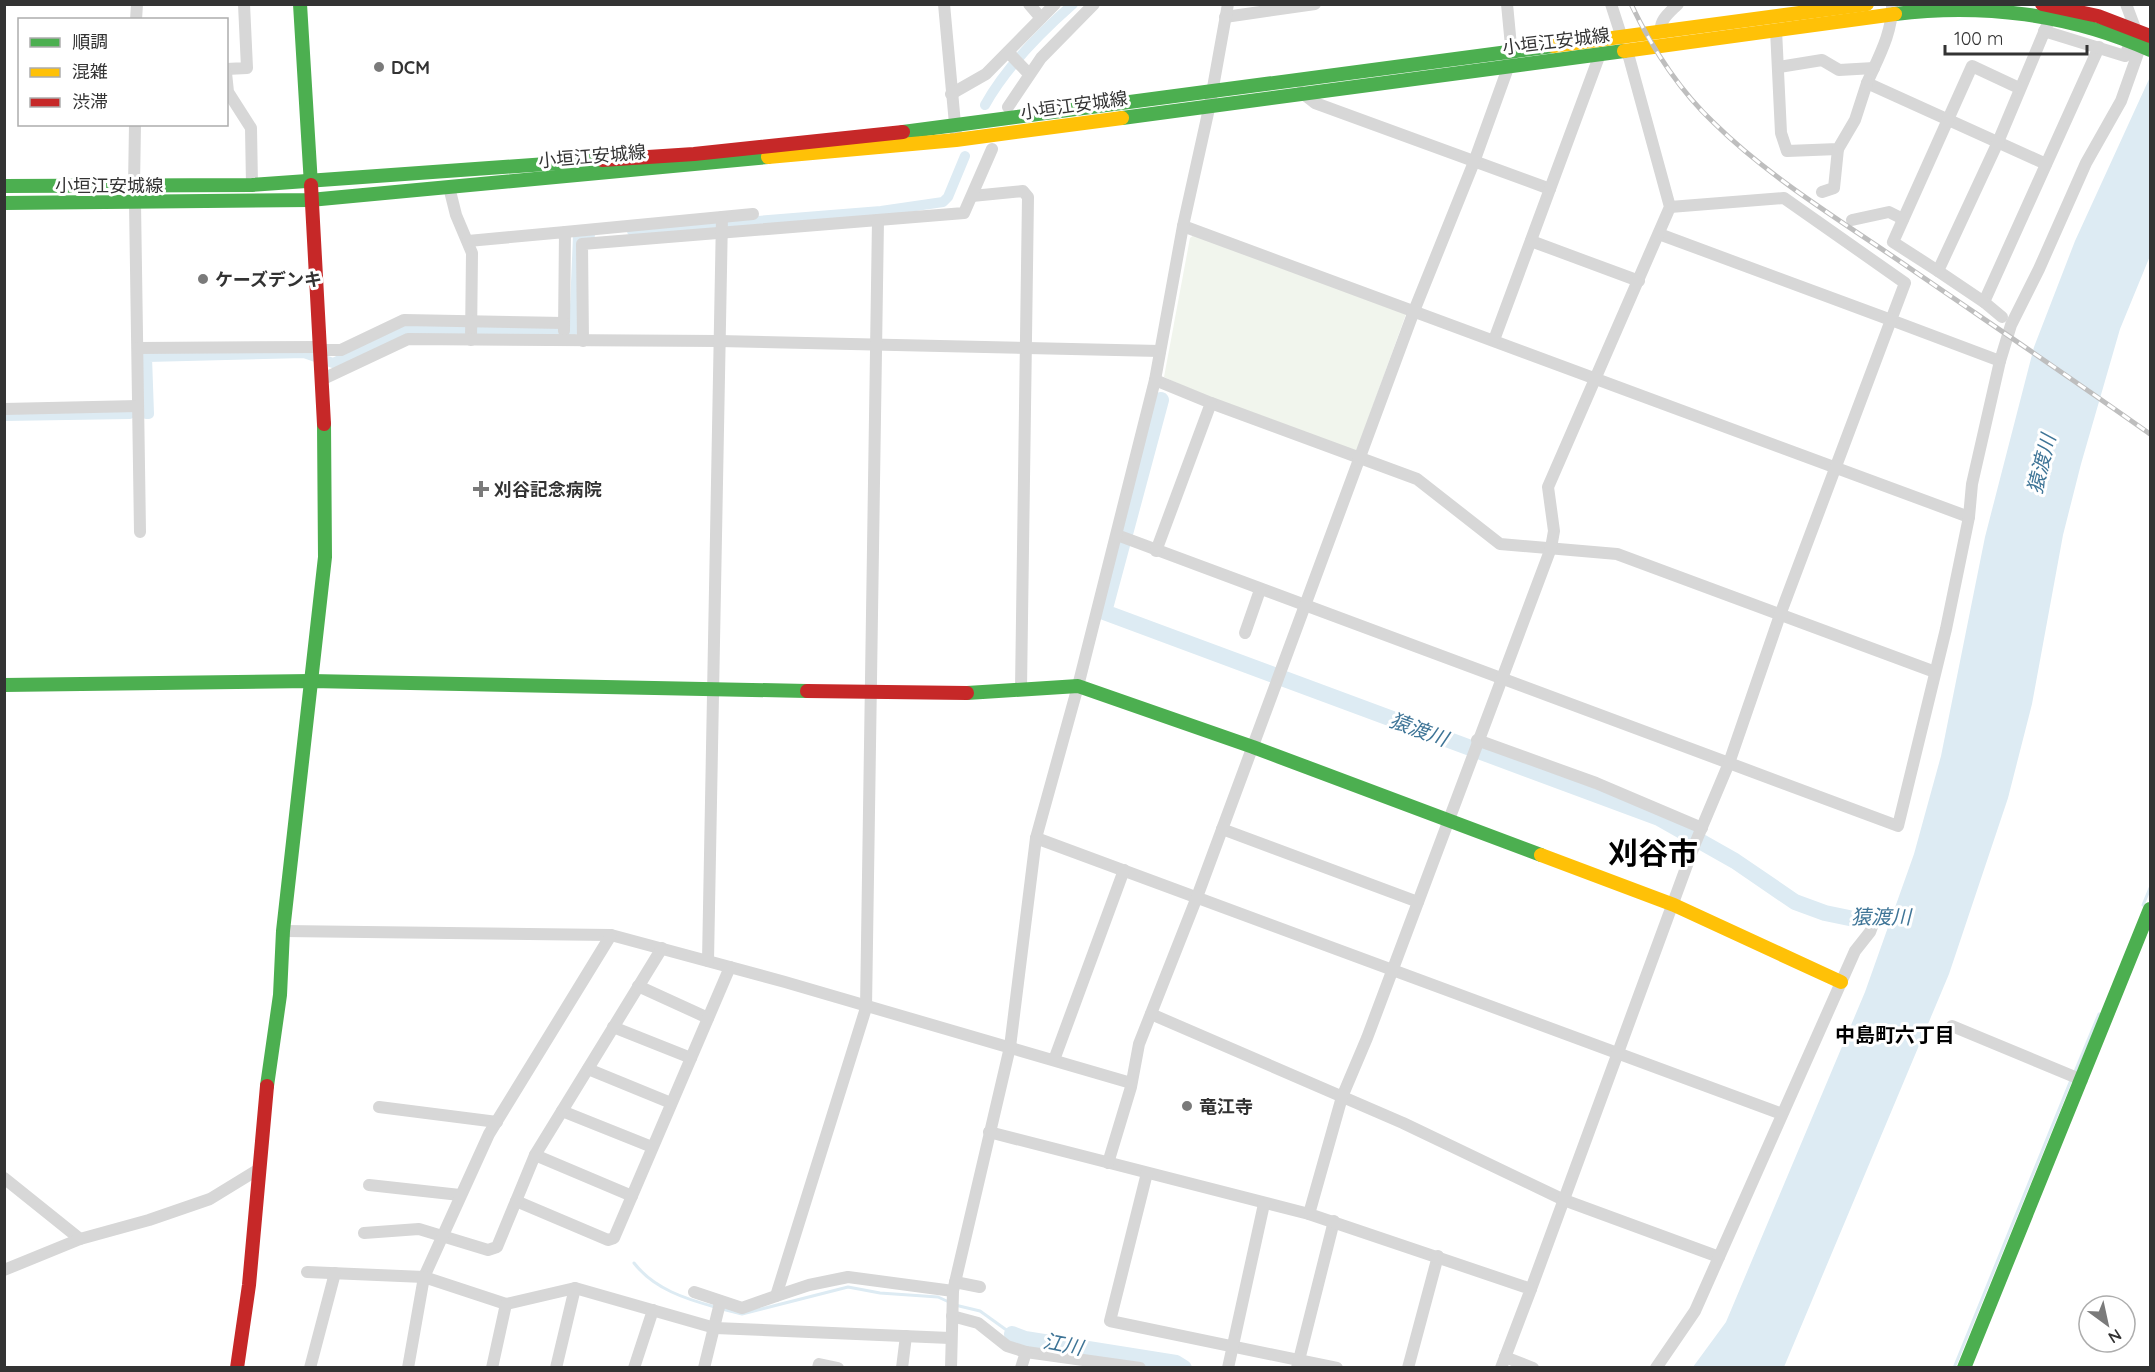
<svg xmlns="http://www.w3.org/2000/svg" width="2155" height="1372" viewBox="0 0 2155 1372" font-family="Quicksand,'Noto Sans JP',sans-serif">
	<style>
		.green { fill: #f1f5ed }
		.water { fill: #ddebf3 }
		.lines { fill: none; stroke-linecap: round; stroke-linejoin: round }
		.stream { stroke: #ddebf3; stroke-width: 3 }
		.canal { stroke: #ddebf3; stroke-width: 10 }
		.river { stroke: #ddebf3; stroke-width: 16 }
		.street { stroke: #d7d7d7; stroke-width: 12 }
		.fast { stroke: #4caf50; stroke-width: 14 }
		.slow { stroke: #ffc107; stroke-width: 14 }
		.jam { stroke: #c62828; stroke-width: 14 }
		.rail-casing { stroke: #bebebe; stroke-width: 5 }
		.rail { stroke: #fff; stroke-width: 3; stroke-dasharray: 9; stroke-linecap: butt }
		.poi-dot { fill: #7a7a7a; stroke: #fff; stroke-width: 2 }
		.labels { text-anchor: middle; dominant-baseline: central; stroke-width: 6; stroke-linejoin: round; paint-order: stroke }
		.street-label { font-size: 18px; fill: #333; stroke: #fff }
		.poi-label { font-size: 18px; font-weight: bold; fill: #333; stroke: #fff; text-anchor: start }
		.water-label { font-size: 20px; font-style: italic; fill: #3f7597; stroke: #fff }
		.neighbourhood-label { font-size: 20px; font-weight: bold; fill: #000; stroke: #fff }
		.town-label { font-size: 30px; font-weight: bold; fill: #000; stroke: #fff }
	</style>
	<rect width="100%" height="100%" fill="#fff"/>
	<!-- green -->
	<path class="green" d="M1194,235L1406,314L1357,450L1353,452L1214,400L1164,377L1190,238Z"/>
	<!-- water -->
	<path class="water" d="M2150,77V256L2120,329L2081,464L2063,535L2032,704L2008,798L1949,974L1784,1367H1693L1726,1322L1865,992L1914,854L1941,756L1985,537L2034,347L2075,241Z"/>
	<g class="lines">
		<!-- stream -->
		<g class="stream">
			<path d="M2143,905L2150,888"/>
			<path d="M2074,1074L2099,1014"/>
			<path d="M634,1263C654,1289 686,1299 715,1307"/>
			<path d="M955,1305L980,1311L1012,1334"/>
			<path d="M722,1309L742,1314L848,1287L880,1293L938,1297L949,1302"/>
			<path d="M1954,1368L2071,1080"/>
		</g>
		<!-- canal -->
		<g class="canal">
			<path d="M985,105C1006,67 1040,33 1073,4"/>
			<path d="M632,231L881,211L943,202L948,197L965,156"/>
			<path d="M146,414H149L147,357L304,353L333,363L406,329L574,330L578,236L590,235"/>
			<path d="M4,416L130,414"/>
		</g>
		<!-- river -->
		<g class="river">
			<path d="M1161,400L1104,612L1659,818L1735,861L1795,902L1825,913L1854,919L1913,917"/>
			<path d="M1012,1334L1025,1339L1176,1363L1184,1368"/>
		</g>
		<!-- street -->
		<g class="street">
			<path d="M944,4L956,135"/>
			<path d="M1029,4L1041,18"/>
			<path d="M1611,4L1622,38"/>
			<path d="M1892,4C1893,32 1878,58 1867,83L2046,164"/>
			<path d="M2126,4L2135,28"/>
			<path d="M1225,17L1315,4"/>
			<path d="M2050,18L1998,142L1938,271L1984,302L2099,47"/>
			<path d="M136,20L137,4"/>
			<path d="M1776,30L1781,133L1787,151L1838,149L1855,120L1867,83"/>
			<path d="M2044,31L2125,56L2130,43"/>
			<path d="M1661,32C1659,20 1669,13 1678,4"/>
			<path d="M1008,52L1029,74"/>
			<path d="M1779,67L1822,60L1839,70L1874,68"/>
			<path d="M226,69L247,68L244,4"/>
			<path d="M226,73L228,92L251,128L252,185"/>
			<path d="M1301,92L1315,103L1550,189"/>
			<path d="M951,94L986,74L1055,4"/>
			<path d="M1008,107L1041,58L1094,4"/>
			<path d="M134,186L135,124"/>
			<path d="M449,187L456,215L472,253L471,340"/>
			<path d="M1822,192L1834,188L1838,149"/>
			<path d="M972,196L1023,191L1028,197L1021,689"/>
			<path d="M135,203L140,532"/>
			<path d="M1852,220L1889,212L1903,219"/>
			<path d="M1183,226L1969,517"/>
			<path d="M565,232L753,214"/>
			<path d="M468,241L565,232L564,331"/>
			<path d="M1531,241L1639,281"/>
			<path d="M1938,271L1893,242L1972,66L2019,88"/>
			<path d="M1984,302L2002,317"/>
			<path d="M1494,340L1600,54"/>
			<path d="M583,341L582,244L964,213L992,149"/>
			<path d="M138,348L321,347"/>
			<path d="M321,350H341L404,320L564,323"/>
			<path d="M2000,361L2011,325L2039,269L2086,163L2121,101L2143,39"/>
			<path d="M323,379L408,339L719,341L1160,351"/>
			<path d="M1155,380L1211,403L1417,479L1500,544L1617,554L1935,672"/>
			<path d="M4,409L138,406"/>
			<path d="M1117,535L1898,826L1946,629L1969,517L1972,484L2000,361L1891,320L1905,283L1784,198L1670,207"/>
			<path d="M1156,551L1211,403"/>
			<path d="M1245,633L1260,590"/>
			<path d="M1477,740L1596,783L1702,828"/>
			<path d="M1222,829L1418,902"/>
			<path d="M1036,838L1782,1114"/>
			<path d="M283,931L611,935L785,982L1131,1083"/>
			<path d="M708,961L722,217"/>
			<path d="M638,986L708,1018"/>
			<path d="M1151,1014L1403,1123L1564,1200L1719,1257"/>
			<path d="M1952,1026L2082,1080"/>
			<path d="M613,1027L691,1058"/>
			<path d="M1054,1060L1124,870"/>
			<path d="M588,1069L671,1103"/>
			<path d="M379,1107L497,1122"/>
			<path d="M562,1111L652,1147"/>
			<path d="M989,1132L1309,1214"/>
			<path d="M535,1155L632,1196"/>
			<path d="M1108,1163L1131,1087L1139,1044L1197,897L1414,311L1474,162L1509,65L1511,46L1507,4"/>
			<path d="M1147,1173L1110,1321L1337,1368"/>
			<path d="M4,1178L80,1239"/>
			<path d="M369,1185L460,1195"/>
			<path d="M516,1201L608,1240L614,1238L730,967"/>
			<path d="M364,1233L419,1229L488,1250L497,1247L535,1155L662,948"/>
			<path d="M4,1270L80,1239L149,1220L210,1199L259,1169"/>
			<path d="M307,1272L424,1277L489,1134L611,935"/>
			<path d="M955,1282L980,1287"/>
			<path d="M1531,1289L1694,846L1729,763L1780,615L1891,320L1659,234"/>
			<path d="M694,1292L742,1308L776,1296L866,1008L878,220"/>
			<path d="M776,1296L809,1285L848,1277L953,1291"/>
			<path d="M952,1316L978,1323L1007,1346L1026,1352L1140,1368"/>
			<path d="M1505,1357L1533,1368"/>
			<path d="M310,1368L335,1273"/>
			<path d="M408,1368L424,1277L506,1304L575,1288L715,1328L950,1338"/>
			<path d="M492,1368L506,1304"/>
			<path d="M556,1368L575,1288"/>
			<path d="M634,1368L653,1310"/>
			<path d="M704,1368L720,1303"/>
			<path d="M818,1368L819,1364L838,1368"/>
			<path d="M902,1368L906,1336"/>
			<path d="M951,1368L953,1291L1010,1047L1036,838L1078,686L1155,380L1183,226L1210,104L1228,4"/>
			<path d="M1021,1368L1026,1352"/>
			<path d="M1228,1368L1264,1204"/>
			<path d="M1297,1368L1334,1221"/>
			<path d="M1408,1368L1438,1256"/>
			<path d="M1501,1368L1531,1289L1309,1214L1342,1097L1367,1038L1551,548L1554,531L1548,487L1670,207L1627,50"/>
			<path d="M1656,1368L1695,1311L1855,951L1870,932L1878,911"/>
		</g>
		<!-- fast -->
		<g class="fast">
			<path d="M300,4L311,185"/>
			<path d="M1895,14C1981,3 2071,14 2150,50"/>
			<path d="M1122,118L1624,51"/>
			<path d="M903,132L1553,46"/>
			<path d="M4,186L252,185L602,160"/>
			<path d="M4,203L310,200L768,157"/>
			<path d="M4,685L311,681L807,691"/>
			<path d="M967,693L1078,686L1253,747L1541,855"/>
			<path d="M267,1086L280,995L283,931L325,557L324,424"/>
			<path d="M1964,1368L2150,909"/>
		</g>
		<!-- slow -->
		<g class="slow">
			<path d="M1553,46L1867,4"/>
			<path d="M1624,51L1895,14"/>
			<path d="M768,157L956,140L1122,118"/>
			<path d="M1541,855L1674,905L1841,982"/>
		</g>
		<!-- jam -->
		<g class="jam">
			<path d="M2042,4L2098,16L2150,36"/>
			<path d="M602,160L694,154L903,132"/>
			<path d="M311,185L324,424"/>
			<path d="M807,691L967,693"/>
			<path d="M237,1368L249,1285L267,1086"/>
		</g>
		<!-- rail casing -->
		<g class="rail-casing">
			<path id="rail" d="M1631,4C1652,48 1679,90 1714,123C1772,180 1845,223 1911,269C1991,324 2071,378 2150,434"/>
		</g>
		<!-- rail -->
		<use href="#rail" class="rail"/>
	</g>
	<!-- markers -->
	<g class="poi-dot">
		<circle cx="379" cy="67" r="6"/>
		<circle cx="203" cy="279" r="6"/>
		<path d="M478 480h6v6h6v6h-6v6h-6v-6h-6v-6h6z"/>
		<circle cx="1187" cy="1106" r="6"/>
	</g>
	<g class="labels">
		<!-- street labels -->
		<g class="street-label">
			<text transform="translate(1556 41) rotate(-7)">小垣江安城線</text>
			<text transform="translate(1074 105) rotate(-8)">小垣江安城線</text>
			<text transform="translate(592 156) rotate(-5)">小垣江安城線</text>
			<text x="109" y="185">小垣江安城線</text>
		</g>
		<!-- poi labels -->
		<g class="poi-label">
			<text x="391" y="67">DCM</text>
			<text x="215" y="279">ケーズデンキ</text>
			<text x="494" y="489">刈谷記念病院</text>
			<text x="1199" y="1106">竜江寺</text>
		</g>
		<!-- water labels -->
		<g class="water-label">
			<text transform="translate(2041 464) rotate(-76)">猿渡川</text>
			<text transform="translate(1419 729) rotate(20)">猿渡川</text>
			<text x="1881" y="916">猿渡川</text>
			<text transform="translate(1063 1344) rotate(11)">江川</text>
		</g>
		<!-- neighbourhood labels -->
		<g class="neighbourhood-label">
			<text x="1895" y="1034">中島町六丁目</text>
		</g>
		<!-- town labels -->
		<g class="town-label">
			<text x="1653" y="853">刈谷市</text>
		</g>
	</g>
	<!-- border -->
	<rect width="2155" height="1372" fill="none" stroke="#333333" stroke-width="12"/>
	<!-- legend -->
	<rect x="18" y="18" width="210" height="108" fill="#ffffff" stroke="#adadad" stroke-width="1.5"/>
	<rect x="30" y="38" width="30" height="9" fill="#4caf50" stroke="#adadad" stroke-width="1.5"/>
	<text x="72" y="48" font-size="18" fill="#333333">順調</text>
	<rect x="30" y="68" width="30" height="9" fill="#ffc107" stroke="#adadad" stroke-width="1.5"/>
	<text x="72" y="78" font-size="18" fill="#333333">混雑</text>
	<rect x="30" y="98" width="30" height="9" fill="#c62828" stroke="#adadad" stroke-width="1.5"/>
	<text x="72" y="108" font-size="18" fill="#333333">渋滞</text>
	<!-- north arrow -->
	<g transform="translate(2107 1324) rotate(147)"><circle r="28" fill="#ffffff" stroke="#adadad" stroke-width="1.5"/>
	<path d="M0-4.5L10 22L0 15L-10 22Z" fill="#7a7a7a"/>
	<text y="-9" font-size="16" font-weight="bold" text-anchor="middle" fill="#333333">N</text>
	</g>
	<!-- scale -->
	<path d="M1945 45v9h142v-9" fill="none" stroke="#333333" stroke-width="3"/>
	<text x="1954" y="45" font-size="18" fill="#333333" stroke="#ffffff" stroke-width="4.5" paint-order="stroke">100 m</text>
</svg>
